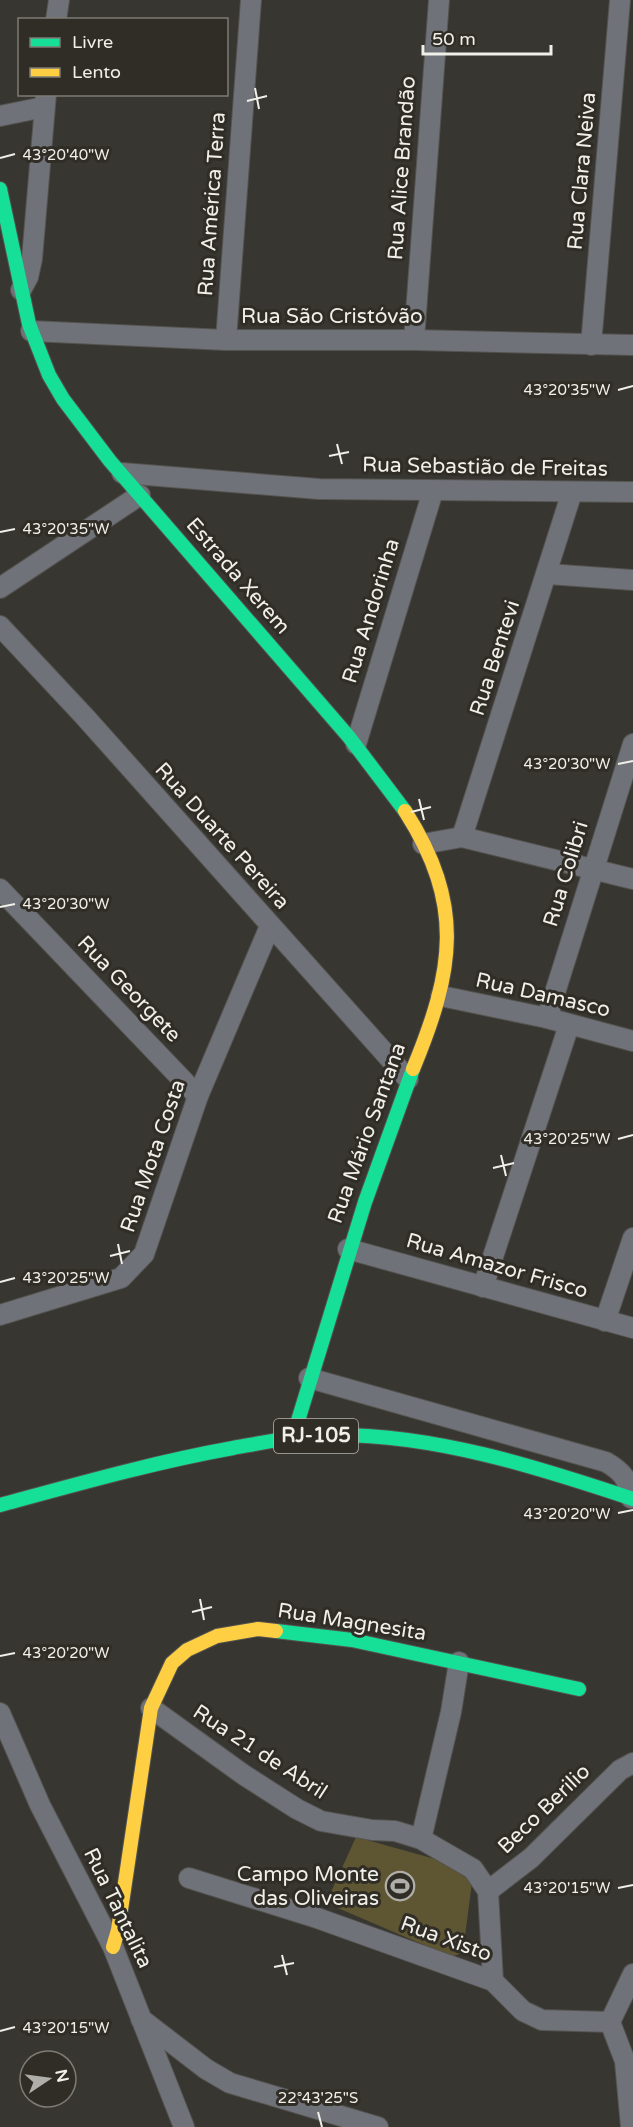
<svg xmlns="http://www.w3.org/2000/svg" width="633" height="2127" viewBox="0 0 633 2127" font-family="'Varela Round',sans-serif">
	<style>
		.green { fill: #5e5532 }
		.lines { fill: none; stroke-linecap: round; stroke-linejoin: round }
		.street-casing { stroke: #54534f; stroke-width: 22 }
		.fast-casing { stroke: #54534f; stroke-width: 16 }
		.slow-casing { stroke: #54534f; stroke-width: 16 }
		.street { stroke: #707279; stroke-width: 20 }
		.fast { stroke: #16e098; stroke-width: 14 }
		.slow { stroke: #ffcf43; stroke-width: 14 }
		.ticks { fill: none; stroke: #f1efea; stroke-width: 2 }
		.labels { text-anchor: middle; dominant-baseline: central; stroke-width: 6; stroke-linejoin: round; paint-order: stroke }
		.shield { fill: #2f2d25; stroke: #b7b5af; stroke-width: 1.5 }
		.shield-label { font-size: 20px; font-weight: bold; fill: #f1efea }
		.street-label { font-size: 21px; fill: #f1efea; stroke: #2f2d25 }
		.poi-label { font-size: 21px; fill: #f1efea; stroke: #2f2d25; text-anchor: end }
		.ticks-label { font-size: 15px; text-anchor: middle; fill: #f1efea; stroke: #2f2d25; stroke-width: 6; stroke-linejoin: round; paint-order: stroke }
	</style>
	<rect width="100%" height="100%" fill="#373631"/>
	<!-- green -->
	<path class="green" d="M356,1837L453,1864L472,1882L463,1952L452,1957L326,1903Z"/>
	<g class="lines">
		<!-- street casing -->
		<g class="street-casing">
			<g id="street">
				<path d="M56,20L59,0"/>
				<path d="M0,116L44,107"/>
				<path d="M21,290L28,277L32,259L46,94"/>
				<path d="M31,331L226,340H414L633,345"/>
				<path d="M226,340L251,0"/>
				<path d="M414,340L439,0"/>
				<path d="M591,345L620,0"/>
				<path d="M122,473L319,489L633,492"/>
				<path d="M548,574L633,580"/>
				<path d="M0,588L140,495"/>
				<path d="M0,626L85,717L408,1079"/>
				<path d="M356,744L433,491"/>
				<path d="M462,837L572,492"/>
				<path d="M423,844L462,837L633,879"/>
				<path d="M0,889L198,1096"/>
				<path d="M441,996L547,1018L633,1041"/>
				<path d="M547,1018L633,744"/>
				<path d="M348,1249L633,1328"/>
				<path d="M483,1287L569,1025"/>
				<path d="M0,1315L121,1278L144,1254L198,1096L270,926"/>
				<path d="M605,1321L633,1238"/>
				<path d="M309,1378L606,1462C623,1472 628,1479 631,1498"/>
				<path d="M151,1708L244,1775L297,1809L321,1821L372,1830L395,1831L421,1839L473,1869L488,1891L493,1981"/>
				<path d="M0,1713L40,1805L113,1947L184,2127"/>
				<path d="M421,1839L451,1712L459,1662"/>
				<path d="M189,1878L317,1918L493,1981L523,2011L542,2020L610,2022"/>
				<path d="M488,1891L531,1858L620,1770L633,1763"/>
				<path d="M141,2019L206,2069L230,2083L378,2127"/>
				<path d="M631,2127L625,2061L610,2022L633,1974"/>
			</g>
		</g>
		<!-- fast casing -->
		<g class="fast-casing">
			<g id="fast">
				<path d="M0,189L29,324L49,375L63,399L110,461L349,737L405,811"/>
				<path d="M293,1437L365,1202L413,1069"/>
				<path d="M0,1505C77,1484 155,1462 233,1448C266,1442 299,1435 332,1435C434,1434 537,1467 633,1499"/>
				<path d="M276,1631L352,1640L579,1689"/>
			</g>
		</g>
		<!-- slow casing -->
		<g class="slow-casing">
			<g id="slow">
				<path d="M405,811C465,905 454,970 413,1069"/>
				<path d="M113,1947L118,1930L151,1708L172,1663L187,1650L217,1636L258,1629L276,1631"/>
			</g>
		</g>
		<!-- street -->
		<use href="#street" class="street"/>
		<!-- fast -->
		<use href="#fast" class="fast"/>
		<!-- slow -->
		<use href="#slow" class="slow"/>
	</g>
	<!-- ticks -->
	<path class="ticks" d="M255,88L259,109M247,101L267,96M0,158L15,154M618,390L633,386M337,444L342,464M329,456L349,452M0,532L15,529M618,764L633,761M419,799L424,820M411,812L431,807M0,907L15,904M618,1139L633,1135M501,1155L506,1176M493,1168L514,1163M118,1244L122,1264M110,1256L130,1251M0,1282L15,1278M618,1513L633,1510M200,1599L204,1620M192,1612L212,1607M0,1656L15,1653M618,1888L633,1885M282,1955L287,1975M274,1967L294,1963M0,2031L15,2027M318,2112L322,2127"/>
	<!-- icons -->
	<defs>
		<g id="stadium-ring" transform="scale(1.5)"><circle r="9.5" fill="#2f2d25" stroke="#b0aea9" stroke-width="1.5"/><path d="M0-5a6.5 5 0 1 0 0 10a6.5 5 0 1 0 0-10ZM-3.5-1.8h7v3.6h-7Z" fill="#b0aea9"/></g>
	</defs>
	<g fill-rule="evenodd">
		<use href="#stadium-ring" x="400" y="1886"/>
	</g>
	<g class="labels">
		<!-- shield labels -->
		<rect class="shield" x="274" y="1419" width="84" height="34" rx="4.5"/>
		<g class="shield-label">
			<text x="316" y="1436">RJ-105</text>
		</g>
		<!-- street labels -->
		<g class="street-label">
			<text transform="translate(402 168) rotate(-86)">Rua Alice Brandão</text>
			<text transform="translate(582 171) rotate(-85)">Rua Clara Neiva</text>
			<text transform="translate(212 204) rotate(-86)">Rua América Terra</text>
			<text x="332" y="316">Rua São Cristóvão</text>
			<text transform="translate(485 467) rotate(1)">Rua Sebastião de Freitas</text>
			<text transform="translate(238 576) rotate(49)">Estrada Xerem</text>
			<text transform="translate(371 611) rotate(-73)">Rua Andorinha</text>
			<text transform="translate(495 658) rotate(-72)">Rua Bentevi</text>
			<text transform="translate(222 836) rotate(48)">Rua Duarte Pereira</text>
			<text transform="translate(566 874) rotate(-73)">Rua Colibri</text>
			<text transform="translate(129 989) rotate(46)">Rua Georgete</text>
			<text transform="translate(543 995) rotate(13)">Rua Damasco</text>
			<text transform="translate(367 1133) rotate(-70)">Rua Mário Santana</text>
			<text transform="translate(153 1156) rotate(-71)">Rua Mota Costa</text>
			<text transform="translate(497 1266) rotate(16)">Rua Amazor Frisco</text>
			<text transform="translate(352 1622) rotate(9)">Rua Magnesita</text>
			<text transform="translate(260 1752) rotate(33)">Rua 21 de Abril</text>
			<text transform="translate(544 1809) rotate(-44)">Beco Berilio</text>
			<text transform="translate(118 1908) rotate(64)">Rua Tantalita</text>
			<text transform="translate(446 1939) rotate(20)">Rua Xisto</text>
		</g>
		<!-- poi labels -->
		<g class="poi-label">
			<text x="379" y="1874">Campo Monte<tspan x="379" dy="24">das Oliveiras</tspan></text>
		</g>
	</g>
	<g class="ticks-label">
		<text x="66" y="160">43°20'40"W</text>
		<text x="567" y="395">43°20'35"W</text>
		<text x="66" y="534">43°20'35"W</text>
		<text x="567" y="769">43°20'30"W</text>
		<text x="66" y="909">43°20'30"W</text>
		<text x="567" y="1144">43°20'25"W</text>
		<text x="66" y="1283">43°20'25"W</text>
		<text x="567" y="1519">43°20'20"W</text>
		<text x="66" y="1658">43°20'20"W</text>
		<text x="567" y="1893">43°20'15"W</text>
		<text x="66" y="2033">43°20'15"W</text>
		<text x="318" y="2103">22°43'25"S</text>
	</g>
	<!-- legend -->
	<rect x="18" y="18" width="210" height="78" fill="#2f2d25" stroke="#7d7b74" stroke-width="1.5"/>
	<rect x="30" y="38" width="30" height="9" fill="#16e098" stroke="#7d7b74" stroke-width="1.5"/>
	<text x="72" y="48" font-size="18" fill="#f1efea">Livre</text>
	<rect x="30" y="68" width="30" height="9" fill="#ffcf43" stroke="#7d7b74" stroke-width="1.5"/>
	<text x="72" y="78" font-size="18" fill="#f1efea">Lento</text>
	<!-- north arrow -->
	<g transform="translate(48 2079) rotate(77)"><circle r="28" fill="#2f2d25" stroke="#7d7b74" stroke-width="1.5"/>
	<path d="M0-4.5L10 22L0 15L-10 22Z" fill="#b0aea9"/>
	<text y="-9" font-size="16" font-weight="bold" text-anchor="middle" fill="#f1efea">N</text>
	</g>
	<!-- scale -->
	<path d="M423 45v9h128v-9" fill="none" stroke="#f1efea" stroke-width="3"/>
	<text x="432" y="45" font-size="18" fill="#f1efea" stroke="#2f2d25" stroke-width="4.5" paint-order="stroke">50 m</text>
</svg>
